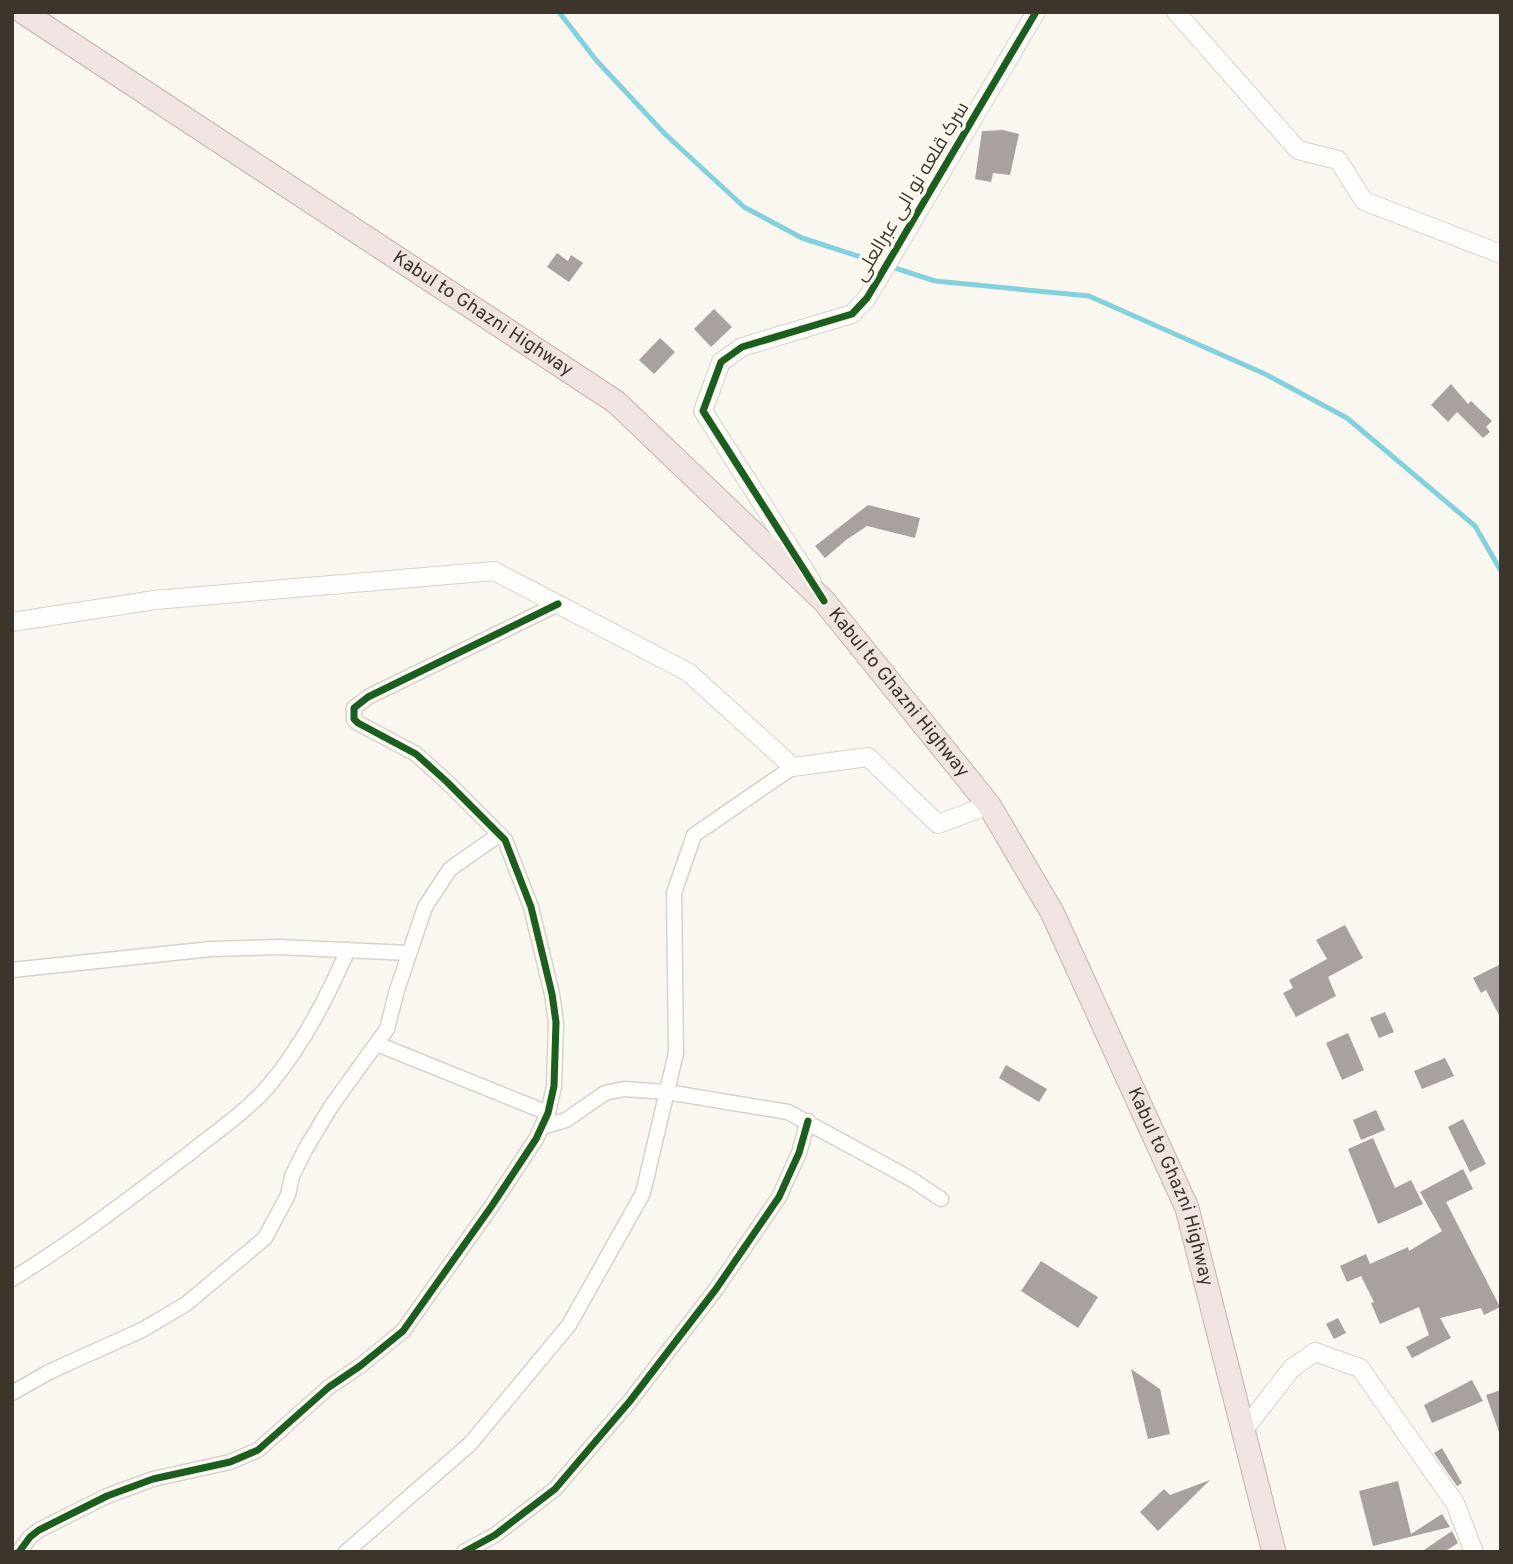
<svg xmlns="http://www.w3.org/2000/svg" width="1513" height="1564" viewBox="0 0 1513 1564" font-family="Overpass,Cairo,sans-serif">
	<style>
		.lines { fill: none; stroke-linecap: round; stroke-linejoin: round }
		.stream { stroke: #82d1dd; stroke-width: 5 }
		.building { fill: #a8a1a0 }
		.minor-casing { stroke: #d7d3cb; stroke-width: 17 }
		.tertiary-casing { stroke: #d7d3cb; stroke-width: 20 }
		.trunk-casing { stroke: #c4b2ae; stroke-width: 25 }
		.minor { stroke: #fefefd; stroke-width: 14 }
		.tertiary { stroke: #fefefd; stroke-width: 18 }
		.trunk { stroke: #f0e4e2; stroke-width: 23 }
		.cycleway-casing { stroke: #fdf8ed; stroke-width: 11 }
		.cycleway { stroke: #1b5e20; stroke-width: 7 }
		.labels { text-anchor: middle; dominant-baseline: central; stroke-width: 7; stroke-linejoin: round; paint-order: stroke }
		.street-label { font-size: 19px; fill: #3b352b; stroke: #fdf8ed }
	</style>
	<rect width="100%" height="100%" fill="#faf7f0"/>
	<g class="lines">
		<!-- stream -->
		<path class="stream" d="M559,12L596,60L665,134L744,207L802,238L935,281L1089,296L1265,374L1347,418L1475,526L1501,571"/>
	</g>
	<!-- building -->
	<g class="building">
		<path d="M1003,130L1019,134L1010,175L993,173L991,182L975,179L982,131Z"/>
		<path d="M557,253L568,261L571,255L583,263L569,282L547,267Z"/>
		<path d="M714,309L732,327L711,347L694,329Z"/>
		<path d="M660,338L675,352L654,374L639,360Z"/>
		<path d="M1451,384L1468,404L1471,401L1492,421L1486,427L1490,432L1483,438L1457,412L1448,422L1431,405Z"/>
		<path d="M868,505L920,518L915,538L867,526L846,540L825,558L815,546Z"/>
		<path d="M1345,925L1363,958L1328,977L1336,996L1296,1017L1283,993L1293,988L1289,980L1327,959L1316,940Z"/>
		<path d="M1501,964V1019L1486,990L1481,993L1473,978Z"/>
		<path d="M1385,1012L1394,1032L1379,1038L1370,1018Z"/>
		<path d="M1348,1033L1364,1070L1342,1080L1326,1043Z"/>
		<path d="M1445,1058L1454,1076L1422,1089L1414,1071Z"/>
		<path d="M1006,1065L1047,1089L1039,1102L999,1078Z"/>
		<path d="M1376,1110L1385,1130L1361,1140L1353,1120Z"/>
		<path d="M1463,1119L1486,1164L1470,1172L1448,1127Z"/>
		<path d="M1373,1138L1395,1188L1411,1180L1423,1204L1378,1224L1348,1149Z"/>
		<path d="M1463,1169L1473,1189L1446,1202L1500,1307L1484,1315L1481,1308L1440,1318L1451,1338L1412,1358L1406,1347L1429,1335L1419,1307L1380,1324L1371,1303L1374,1302L1361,1276L1347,1282L1340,1266L1366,1254L1370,1264L1408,1247L1409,1251L1442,1231L1420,1192Z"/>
		<path d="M1041,1261L1098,1297L1078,1328L1021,1291Z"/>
		<path d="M1338,1318L1346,1333L1334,1339L1326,1324Z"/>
		<path d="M1131,1369L1160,1389L1170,1434L1148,1439Z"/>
		<path d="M1472,1380L1483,1401L1432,1423L1424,1405Z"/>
		<path d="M1501,1390V1431L1499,1432L1486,1395Z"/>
		<path d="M1442,1448L1462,1483L1457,1486L1434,1453Z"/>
		<path d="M1210,1480L1158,1531L1140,1512L1164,1489L1170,1495Z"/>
		<path d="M1398,1481L1411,1534L1442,1514L1450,1527L1373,1546L1359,1491Z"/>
		<path d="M1452,1531L1458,1543L1444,1552H1421Z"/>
	</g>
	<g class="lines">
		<!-- minor casing -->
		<g class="minor-casing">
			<g id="minor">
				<path d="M12,970L211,949L279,947L409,953"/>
				<path d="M377,1044L548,1113"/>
				<path d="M542,1127L566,1120L605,1093L624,1089L667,1092L788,1112L911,1179L941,1199"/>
				<path d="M12,1279C73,1242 129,1199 186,1156C214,1133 248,1111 271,1083C304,1043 327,997 348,950"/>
				<path d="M12,1393L49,1372L142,1330L186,1304L265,1238L288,1195L292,1176L306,1148L332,1105L387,1029L397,990L425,907L450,869L500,834"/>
				<path d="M19,1552L30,1537L39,1530L107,1496L153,1479L230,1462L258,1450L329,1387L360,1366L403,1331L491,1207L536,1139L548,1113L554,1086L556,1022L552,994L531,907L505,840L446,781L416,754L358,723L354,719V708L368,697L558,604"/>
				<path d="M346,1552L470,1444L569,1325L643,1193L676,1053L674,893L694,835L793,767"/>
				<path d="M464,1552L495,1535L555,1489L630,1401L716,1289L779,1197L799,1153L808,1121"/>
			</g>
		</g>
		<!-- tertiary casing -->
		<g class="tertiary-casing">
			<g id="tertiary">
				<path d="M1176,12L1298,150L1338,160L1364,201L1501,254"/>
				<path d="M812,582L703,411L721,362L742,347L852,314L867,298L1036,12"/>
				<path d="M12,622L155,600L494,571L688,672L793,767L868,757L938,824L989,805"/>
				<path d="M1243,1431L1292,1368L1315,1352L1360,1368L1455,1503L1474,1552"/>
			</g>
		</g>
		<!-- trunk casing -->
		<g class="trunk-casing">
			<g id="trunk">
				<path id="s1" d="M23,12L616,402L824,601L989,805L1052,912L1187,1208L1274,1552"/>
			</g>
		</g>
		<!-- minor -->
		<use href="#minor" class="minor"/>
		<!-- tertiary -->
		<use href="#tertiary" class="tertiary"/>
		<!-- trunk -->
		<use href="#trunk" class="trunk"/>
		<!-- cycleway casing -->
		<g class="cycleway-casing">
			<g id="cycleway">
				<path d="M824,601L703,411L721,362L742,347L852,314L867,298L1036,12"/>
				<path d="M19,1552L30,1537L39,1530L107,1496L153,1479L230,1462L258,1450L329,1387L360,1366L403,1331L491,1207L536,1139L548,1113L554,1086L556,1022L552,994L531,907L505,840L446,781L416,754L358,723L354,719V708L368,697L558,604"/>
				<path d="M464,1552L495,1535L555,1489L630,1401L716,1289L779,1197L799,1153L808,1121"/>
			</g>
		</g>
		<!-- cycleway -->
		<use href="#cycleway" class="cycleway"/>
	</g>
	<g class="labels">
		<!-- street labels -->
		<g class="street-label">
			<text transform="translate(912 192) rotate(-59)">سرک قلعه نو الی عبرالعلی</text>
			<text stroke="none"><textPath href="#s1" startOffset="550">Kabul to Ghazni Highway</textPath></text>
			<text stroke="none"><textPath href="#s1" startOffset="1116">Kabul to Ghazni Highway</textPath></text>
			<text stroke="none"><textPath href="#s1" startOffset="1684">Kabul to Ghazni Highway</textPath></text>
		</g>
	</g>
	<!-- border -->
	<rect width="1513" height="1564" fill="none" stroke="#3b352b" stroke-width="28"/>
</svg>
